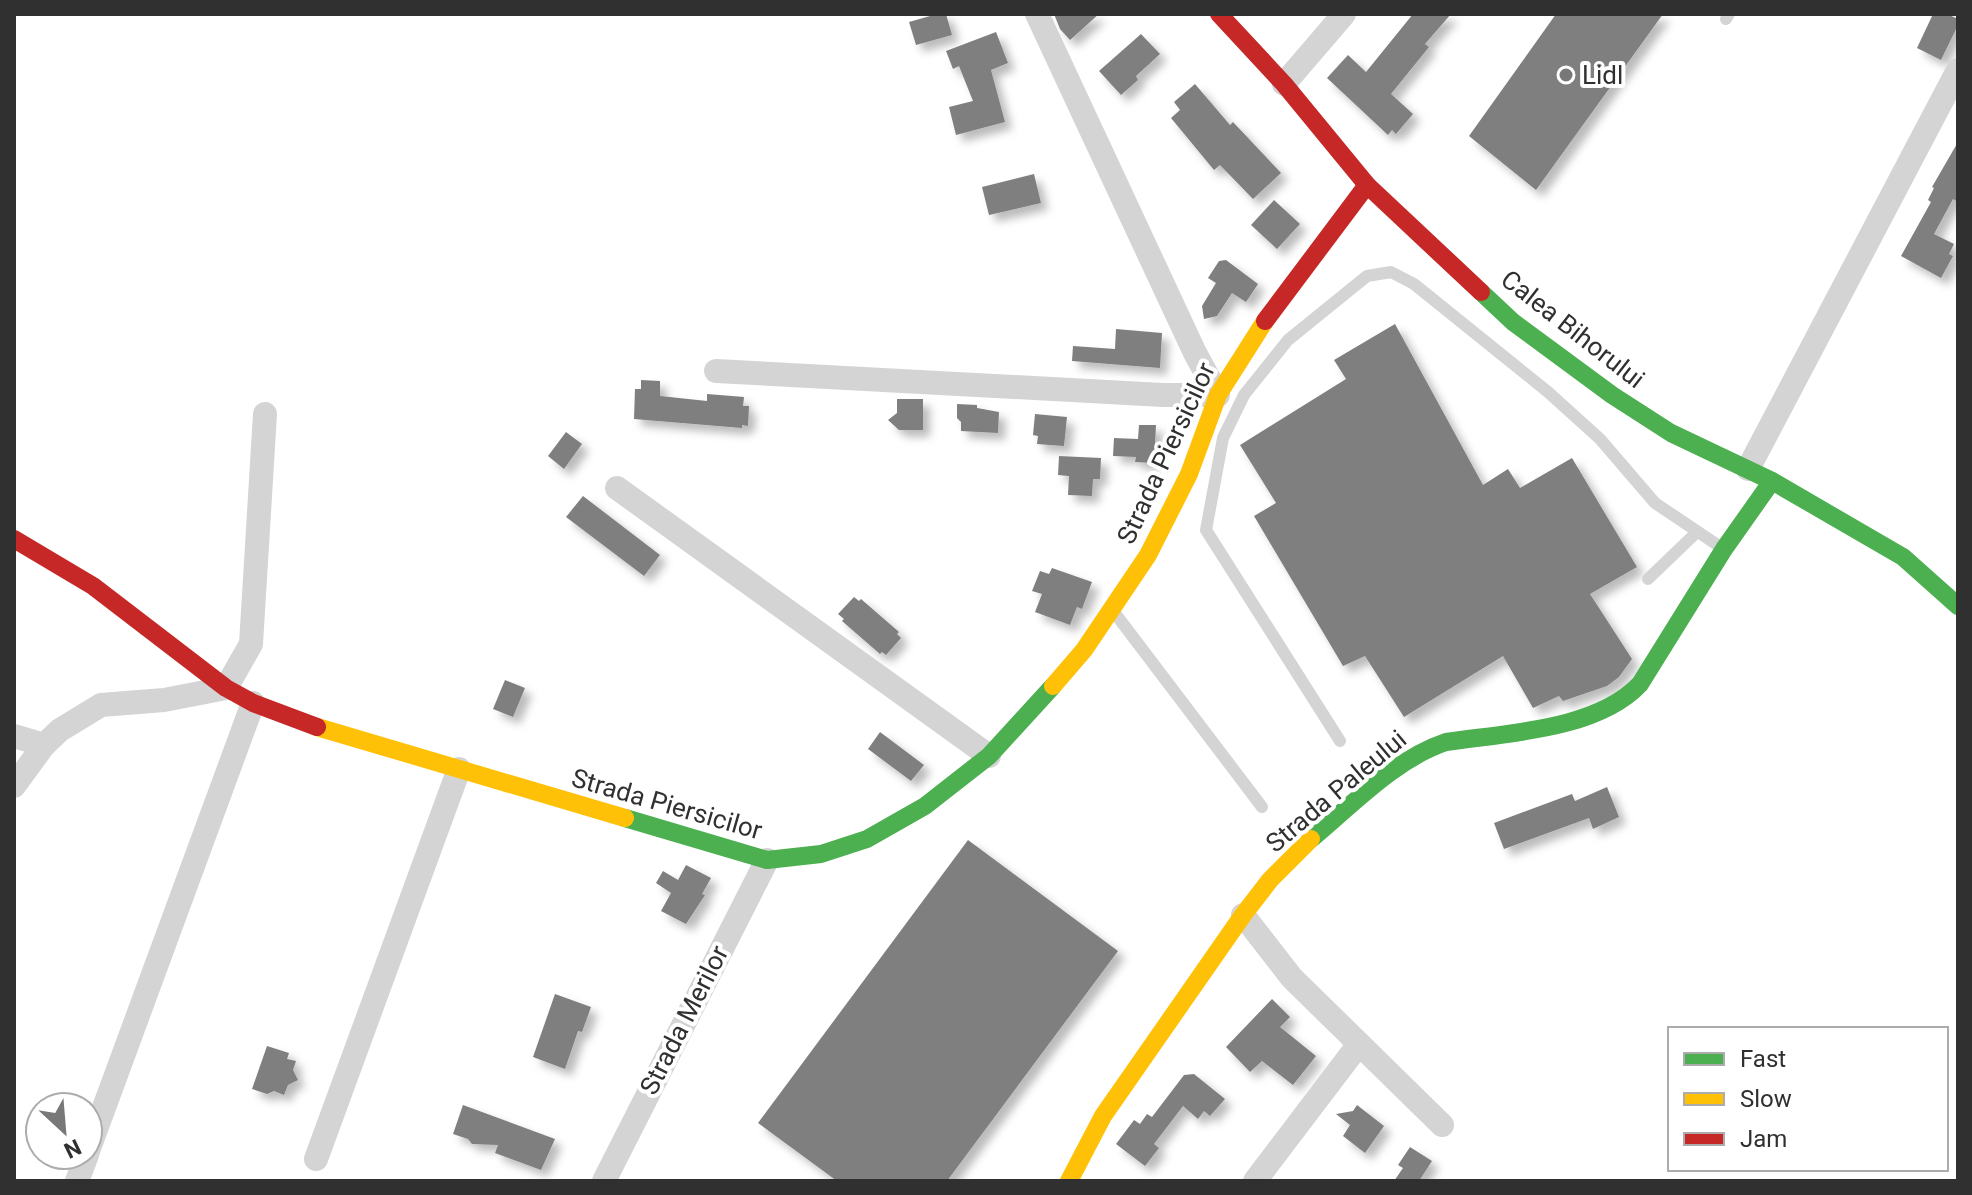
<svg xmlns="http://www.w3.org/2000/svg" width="1972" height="1195" viewBox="0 0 1972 1195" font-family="Roboto,sans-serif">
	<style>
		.building { fill: #7f7f7f; filter: url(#shadow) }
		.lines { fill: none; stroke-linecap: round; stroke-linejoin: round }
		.lane { stroke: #d4d4d4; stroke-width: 12 }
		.street { stroke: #d4d4d4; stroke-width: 24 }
		.fast { stroke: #4caf50; stroke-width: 18 }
		.slow { stroke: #ffc107; stroke-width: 18 }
		.jam { stroke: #c62828; stroke-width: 18 }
		.poi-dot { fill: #787878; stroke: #fff; stroke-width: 3 }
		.labels { text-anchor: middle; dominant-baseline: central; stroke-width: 8; stroke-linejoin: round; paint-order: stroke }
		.poi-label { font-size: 26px; fill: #303030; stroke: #fff; text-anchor: start }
		.street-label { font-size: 26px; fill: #303030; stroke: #fff }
	</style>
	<defs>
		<filter id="shadow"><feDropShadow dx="7" dy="7" stdDeviation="4" flood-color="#0004"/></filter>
	</defs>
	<rect width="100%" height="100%" fill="#fff"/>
	<!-- building -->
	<g class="building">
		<path d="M937,14H946L952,35L916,45L909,22Z"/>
		<path d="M1054,14H1099L1070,40L1060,29Z"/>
		<path d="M1413,14H1451L1425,44L1429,47L1391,94L1413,114L1396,134L1392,130L1388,135L1327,78L1348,55L1366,72Z"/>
		<path d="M1556,14H1663L1536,190L1469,136Z"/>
		<path d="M1933,14H1947L1958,19V25L1941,60L1917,48Z"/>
		<path d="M996,32L1008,63L991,70L1005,122L956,135L949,107L973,101L959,66L953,69L946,51Z"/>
		<path d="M1141,34L1160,54L1136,76L1138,80L1121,95L1099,71Z"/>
		<path d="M1195,84L1230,125L1233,122L1281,173L1253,199L1220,165L1214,170L1171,118L1180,110L1174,102Z"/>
		<path d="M1958,142V202L1953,199L1934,234L1954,244L1949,254L1953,256L1941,278L1901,256L1931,202L1928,200L1934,188L1932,187Z"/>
		<path d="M1034,174L1041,203L989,215L982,187Z"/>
		<path d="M1274,200L1300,224L1277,249L1251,225Z"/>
		<path d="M1226,260L1258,284L1246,302L1232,293L1217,316L1204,319L1202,306L1216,283L1208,278L1219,261Z"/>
		<path d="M1395,324L1483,485L1508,469L1520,488L1572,458L1637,567L1590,594L1632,659L1619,677L1607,686L1563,701L1559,696L1533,708L1503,656L1404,717L1365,656L1343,666L1254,516L1276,503L1240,445L1346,379L1334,360Z"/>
		<path d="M1116,329L1162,333L1160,368L1072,361L1073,346L1115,349Z"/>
		<path d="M641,380L660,381V396L707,401V394L744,397L743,406H749L748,426L742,425V428L634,419L635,389H641Z"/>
		<path d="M897,399H923V430H899L888,420L897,413Z"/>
		<path d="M957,404L977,405V408L999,412L998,433L961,431V422L957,418Z"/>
		<path d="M1035,414L1067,417L1064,446L1037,444L1038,436L1033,435Z"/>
		<path d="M1139,425H1156L1154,463L1135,462L1136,457L1113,456L1114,438L1138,439Z"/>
		<path d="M566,432L582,444L564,469L548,456Z"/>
		<path d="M1059,456L1101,458L1100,479H1093L1092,496L1068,495L1069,476L1058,475Z"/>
		<path d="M583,496L660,555L644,576L566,517Z"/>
		<path d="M1052,568L1092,582L1082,609L1077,607L1070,625L1035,612L1042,594L1032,591L1040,571L1049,574Z"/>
		<path d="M854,597L859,601L861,599L899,632L897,634L901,638L886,655L882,652L880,654L842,621L844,619L838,614Z"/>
		<path d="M505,680L525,688L513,717L493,709Z"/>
		<path d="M880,732L924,765L911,781L868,749Z"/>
		<path d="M1607,787L1619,817L1593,829L1589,818L1504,849L1494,823L1572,794L1575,801Z"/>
		<path d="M968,840L1118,951L947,1181H837L758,1123Z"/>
		<path d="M686,865L711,878L702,894L705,895L686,924L661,911L671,893L656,883L663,871L678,880Z"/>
		<path d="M555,994L591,1007L582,1032L578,1031L565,1069L533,1057Z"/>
		<path d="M1272,999L1290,1017L1280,1027L1316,1056L1293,1085L1262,1061L1250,1072L1226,1047Z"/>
		<path d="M267,1046L289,1053L287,1059L296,1061L293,1070L298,1080L288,1085L284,1095L274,1091L267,1094L252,1089Z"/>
		<path d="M1194,1074L1225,1099L1210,1116L1204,1111L1198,1119L1183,1106L1154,1144L1159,1148L1145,1166L1116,1144L1134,1120L1140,1124L1147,1114L1152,1117L1184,1075Z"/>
		<path d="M463,1105L555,1139L541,1170L495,1153L498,1145L472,1144L468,1139L453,1134Z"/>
		<path d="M1357,1105L1384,1126L1365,1153L1343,1136L1350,1125L1336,1114L1353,1111Z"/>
		<path d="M1410,1147L1432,1161L1419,1181H1394L1403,1168L1398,1165Z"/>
	</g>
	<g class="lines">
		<!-- lane -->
		<g class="lane">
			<path d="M1726,19L1729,14"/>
			<path d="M1648,579L1697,532"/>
			<path d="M1114,612L1262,807"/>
			<path d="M1340,741L1206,530L1223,438L1244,395L1288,340L1367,276L1391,272L1414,284L1548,392L1600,439L1655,503L1722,548"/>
		</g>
		<!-- street -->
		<g class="street">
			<path d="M1284,84L1344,14"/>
			<path d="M716,371L1163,395H1218L1195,353L1037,14"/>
			<path d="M1748,469L1958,70"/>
			<path d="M617,488L989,756"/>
			<path d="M14,736L44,745"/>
			<path d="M14,786L44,745L60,730L101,705L164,700L226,688L251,644L265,414"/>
			<path d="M1243,915L1292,978L1442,1125"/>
			<path d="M88,1151L253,703"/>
			<path d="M316,1159L459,769"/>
			<path d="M77,1181L87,1155"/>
			<path d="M604,1181L767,860"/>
			<path d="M1255,1181L1359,1044"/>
		</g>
		<!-- fast -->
		<g class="fast">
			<path d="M1481,292L1513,322L1612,395L1671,433L1772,481L1903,557L1958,606"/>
			<path d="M625,818L767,860L821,854L867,839L925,806L989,756L1053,686"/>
			<path d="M1311,839C1352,805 1395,759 1446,742C1506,733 1597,730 1640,684L1724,549L1772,481"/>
		</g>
		<!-- slow -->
		<g class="slow">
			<path d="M1053,686L1084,650L1148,555L1189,474L1218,395L1265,321"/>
			<path d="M317,727L625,818"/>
			<path d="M1069,1181L1103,1116L1243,915L1270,880L1311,839"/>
		</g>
		<!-- jam -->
		<g class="jam">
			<path d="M1219,14L1284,84L1367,185L1481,292"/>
			<path d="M1265,321L1367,185"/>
			<path d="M14,539L93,586L226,688L253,703L317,727"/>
		</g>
	</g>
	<!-- markers -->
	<circle class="poi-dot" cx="1566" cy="75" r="8"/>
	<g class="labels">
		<!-- poi labels -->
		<g class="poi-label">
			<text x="1582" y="75">Lidl</text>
		</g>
		<!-- street labels -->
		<g class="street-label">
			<text transform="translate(1573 329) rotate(38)">Calea Bihorului</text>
			<text transform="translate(1166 453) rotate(-65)">Strada Piersicilor</text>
			<text transform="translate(1336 791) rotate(-40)">Strada Paleului</text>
			<text transform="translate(667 804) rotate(16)">Strada Piersicilor</text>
			<text transform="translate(684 1020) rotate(-63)">Strada Merilor</text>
		</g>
	</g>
	<!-- border -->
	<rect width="1972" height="1195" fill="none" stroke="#303030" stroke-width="32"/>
	<!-- legend -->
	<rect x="1668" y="1027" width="280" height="144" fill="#ffffff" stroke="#acacac" stroke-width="2"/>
	<rect x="1684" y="1053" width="40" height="12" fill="#4caf50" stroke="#acacac" stroke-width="2"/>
	<text x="1740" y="1067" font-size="24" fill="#303030">Fast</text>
	<rect x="1684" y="1093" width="40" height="12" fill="#ffc107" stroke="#acacac" stroke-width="2"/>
	<text x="1740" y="1107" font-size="24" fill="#303030">Slow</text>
	<rect x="1684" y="1133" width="40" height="12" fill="#c62828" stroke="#acacac" stroke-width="2"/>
	<text x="1740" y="1147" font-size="24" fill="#303030">Jam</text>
	<!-- north arrow -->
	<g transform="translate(64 1131) rotate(154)"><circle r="38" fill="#ffffff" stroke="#acacac" stroke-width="2"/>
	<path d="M0-6L14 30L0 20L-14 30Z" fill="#787878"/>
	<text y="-12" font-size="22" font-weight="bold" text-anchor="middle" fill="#303030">N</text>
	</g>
</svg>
